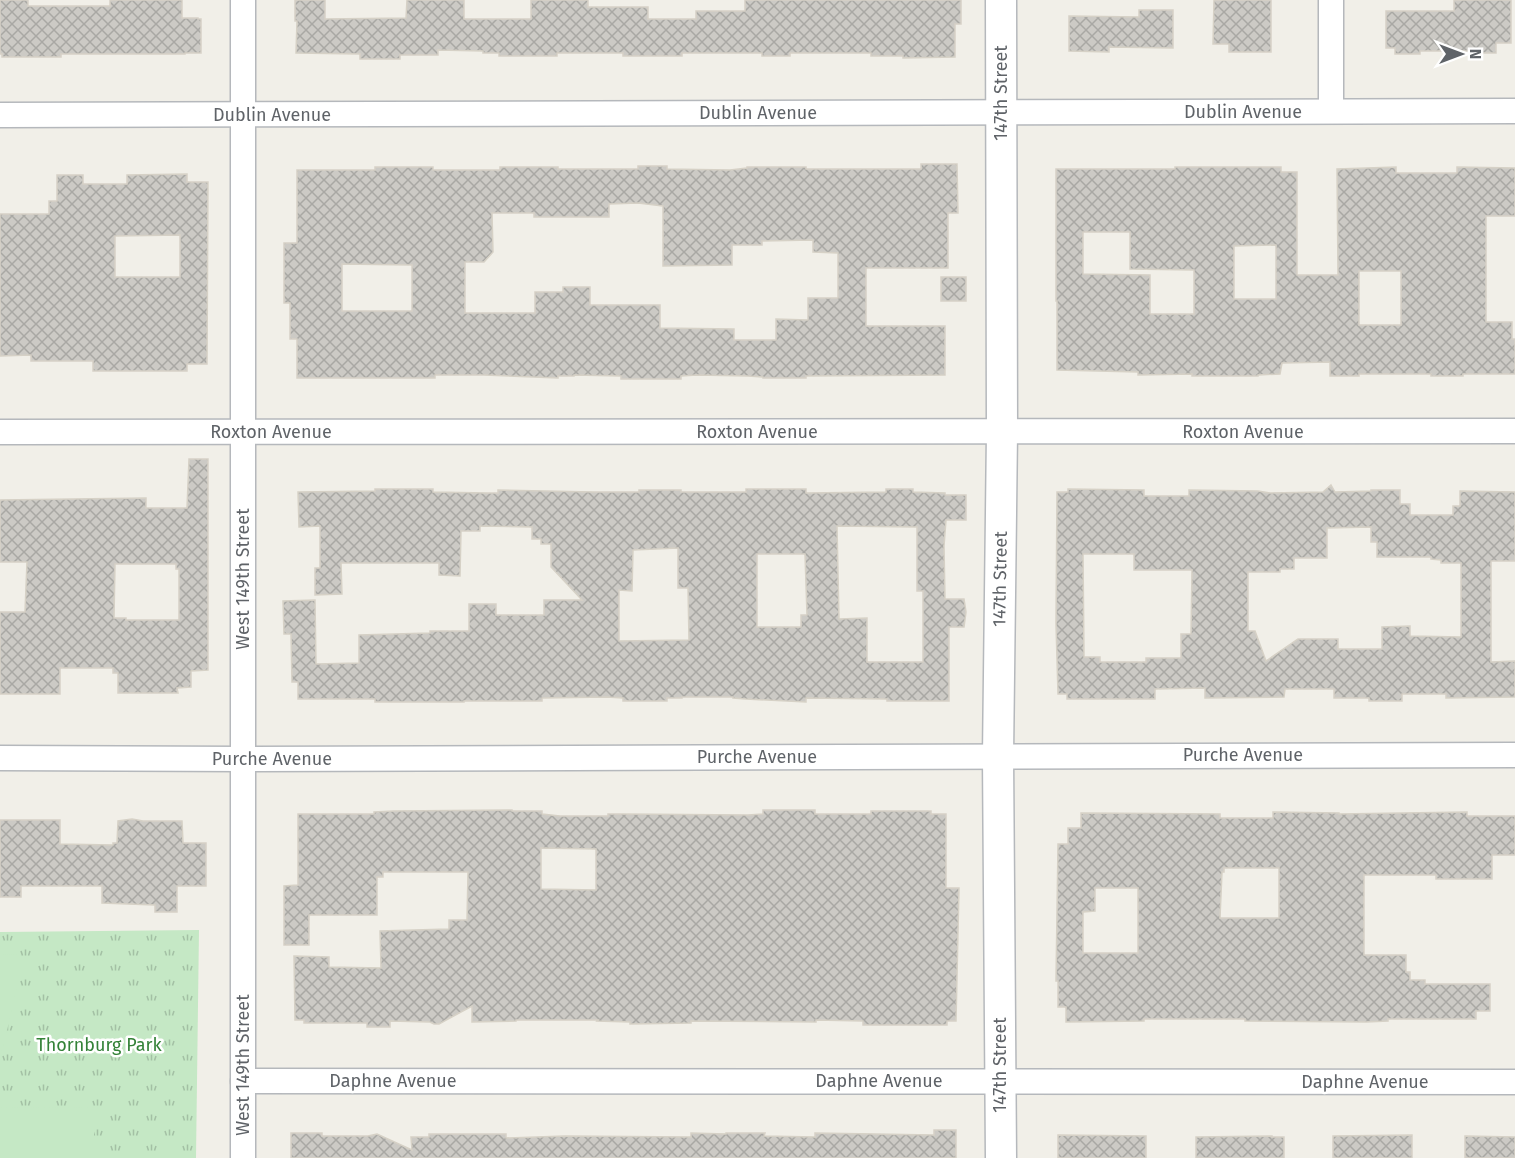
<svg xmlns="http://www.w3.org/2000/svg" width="1515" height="1158" viewBox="0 0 1515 1158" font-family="'Fira Sans',sans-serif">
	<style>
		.park { fill: url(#park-tufts) }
		.pitch { fill: #c5e8c5 }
		.building { fill: url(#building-cross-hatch); stroke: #d6d1c6; stroke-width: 1.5; fill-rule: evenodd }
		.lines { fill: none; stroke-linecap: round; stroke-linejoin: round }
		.minor-casing { stroke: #b5b8bc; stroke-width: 27 }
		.tertiary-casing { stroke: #b5b8bc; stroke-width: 33 }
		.minor { stroke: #fff; stroke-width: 24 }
		.tertiary { stroke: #fff; stroke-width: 30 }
		.labels { text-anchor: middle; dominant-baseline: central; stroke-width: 5; stroke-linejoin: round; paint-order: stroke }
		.street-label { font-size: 18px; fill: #5f6368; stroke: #fff }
		.park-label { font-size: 18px; fill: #348238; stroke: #fff }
	</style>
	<defs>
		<pattern id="park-tufts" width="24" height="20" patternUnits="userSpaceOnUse" patternTransform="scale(1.5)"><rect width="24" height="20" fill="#c5e8c5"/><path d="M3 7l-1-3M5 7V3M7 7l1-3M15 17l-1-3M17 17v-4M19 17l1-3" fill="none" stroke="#a3c0a4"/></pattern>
		<pattern id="building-cross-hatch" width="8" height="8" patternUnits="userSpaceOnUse" patternTransform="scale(1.5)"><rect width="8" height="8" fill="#cccac5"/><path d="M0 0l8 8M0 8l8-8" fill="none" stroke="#a9a8a4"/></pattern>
	</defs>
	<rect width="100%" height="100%" fill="#f1efe8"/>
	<!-- park -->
	<path class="park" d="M199,930L196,1158H0V932Z"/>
	<!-- pitch -->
	<g class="pitch">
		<path d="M0,954L17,955V987L4,1044L0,1055Z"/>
		<path d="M94,1107V1158H0V1108Z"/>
	</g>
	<!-- building -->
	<g class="building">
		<path d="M0,0H28V6H110V0H182V18H198V19H201V53H185V54H61V57H2V54H0Z"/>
		<path d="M295,0H325V19L406,18L407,0H464V19H531V0H588V7H648V19H696V11H745V0H961V24H955V57L903,58V56H871V53H790V56H762V53H682V56H623V53H557V56H499V53H483V51L438,50V55H400V59H360V54L296,53L297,21H295Z"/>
		<path d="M1214,0H1271V52H1229V44H1213Z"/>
		<path d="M1454,0H1511V43H1496V53H1471V51H1420V54H1395V48H1386V11H1454Z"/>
		<path d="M1139,10H1173V48L1109,47V52L1069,51V16L1139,17Z"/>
		<path d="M921,164H957L958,213H948V268H866V326H945V375L806,376V378H763V377L748,376L697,375L681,376V379H621V376L574,375V376H558V378L484,375H435V378H297V339H290V303H284V243H297V170H375V167H433V170H500V167H558V169H638V166H667V169L730,170L747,168V167H806V169H921ZM638,203L663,206V266L732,265V245H762V241L813,240V252L838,253V298H808V320L776,319V340H734V329L660,328V305H590V287H563V292H535V313H465V262H484L493,252L492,213H534V217H609V204ZM342,264L412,265V311H342Z"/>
		<path d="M1175,167H1281V172H1297V275H1338L1337,169L1396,167V173H1457V167L1515,168V216H1486V322H1512V339H1515V374H1463V376H1431V374H1359V376H1330V362L1282,363L1280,374L1258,375V376H1192V374L1138,375V372L1057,370V301H1056V169H1175ZM1083,232H1130V269L1194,270V314H1150V275L1083,274ZM1276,245V299H1234V246ZM1359,271H1401V325H1359Z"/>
		<path d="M187,174V182H208L207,364H187V371H93V361H31V355L0,356V214H49V201H57V175H83V184H127V175ZM180,235V277H115V236Z"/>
		<rect x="941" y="277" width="25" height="24"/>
		<path d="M189,459H208V670L191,671V687L177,688L178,693H118V673H113V668H60V694H0V612H25L27,562H0V500L146,498V508H187ZM115,564H176V569H179V620H126V618H114Z"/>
		<path d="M1331,485L1335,492L1371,491V490H1400V504H1410V515H1453V506H1460V491L1515,492V561H1491V662L1515,661V697L1446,698V694H1402V701H1369V698H1334V689H1285L1284,697L1205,698V688L1155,689V699H1067V694H1058L1056,624L1057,492H1068V489L1144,490V496H1189V490L1258,491L1270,493L1323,492ZM1371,527V542H1377V557H1431V559L1441,560V563H1461V637L1410,636V626L1382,627V649H1338V639H1298L1266,661L1255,631H1248V572H1280V569H1294V558H1327V528ZM1083,554H1134V570H1192L1191,634H1181V658H1146V662H1100V657H1084Z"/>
		<path d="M375,489H433V492L487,493H498V490L594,492H639V490H681V492H746V489H806V493L886,492V489H913V492L945,493V495H966V520H946L944,546L945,599H964L966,612L964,627H949V701H887V699L806,698V702L746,699L733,698V697H682V698H667V701H623V698L607,697L542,698V701H464V702H375V699H298V682H292L291,634H284L283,601L315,600L316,664L359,663V635L430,633V631H469V604H496V615H544V600H582L551,567V544H541V539H532V527L480,526V531H461L460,576L439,575V563H341L342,594L315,595V568H320V526L299,527L298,492L375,491ZM837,526L917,527V591H923V662H867V618L839,619ZM678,548V588H688L689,640L619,641V590L632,591L633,550ZM757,554H805L807,615H801V627H757Z"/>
		<path d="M512,810V811H542V814L560,816H608V814H622L748,815L763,814V810H815V814H871V811H931V814H946V888H959L956,1021H947V1025H863V1021L816,1020V1022L691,1021V1023L630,1024V1022L597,1021L598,1020H516V1021L472,1022V1006L439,1024H434L430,1022L390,1021V1027H367V1023H304V1020H295L294,956L329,957V967L381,968L380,931L449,929V920H467L468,872H383V877H377V915H309V945H284V886L298,885V814H374V812L394,811ZM541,848L596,849V890L541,889Z"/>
		<path d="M1273,812L1339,813V814L1467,812V816H1515V855H1492V879H1436V875H1364V955H1406V972H1410V980H1425V984H1490V1011H1476V1019H1388V1021L1366,1022L1245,1021V1019H1144V1021L1066,1022V1007H1058V981H1056L1058,844H1068V828H1081V813L1220,814V818H1273ZM1224,868H1279V918H1220L1222,872H1224ZM1095,888H1138V953H1083V912L1095,911Z"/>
		<path d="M132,819L143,821H182L183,843H206V886H177V912H155V905L102,903V886H21V897H0V820H60V844L113,845V843H117L118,821Z"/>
		<path d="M934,1130H956V1158H291V1133H322V1136H368L377,1134L412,1150L411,1137H429V1134H506V1138L565,1136L691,1137V1133L726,1134V1133H765L764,1136L815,1137V1133L934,1135Z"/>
		<path d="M1058,1135L1146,1136V1158H1058Z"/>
		<path d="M1412,1135V1158H1333V1136Z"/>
		<path d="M1272,1136V1137H1284V1158H1196V1137Z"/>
		<path d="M1465,1136L1515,1137V1158H1465Z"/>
	</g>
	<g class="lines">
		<!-- minor casing -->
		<g class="minor-casing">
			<g id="minor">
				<path d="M243,0V1158"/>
				<path d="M1331,111V0"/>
				<path d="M0,115L1515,111"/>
				<path d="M0,432L1515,431"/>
				<path d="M0,758L243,759L1515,755"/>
				<path d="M243,1081L1515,1082"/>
			</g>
		</g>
		<!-- tertiary casing -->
		<g class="tertiary-casing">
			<path id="tertiary" d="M1001,1158L998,756L1002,432L1001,0"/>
		</g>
		<!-- minor -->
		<use href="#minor" class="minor"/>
		<!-- tertiary -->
		<use href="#tertiary" class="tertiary"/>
	</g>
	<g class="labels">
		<!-- street labels -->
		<g class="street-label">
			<text transform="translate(1001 93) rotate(-90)">147th Street</text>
			<text x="1243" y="112">Dublin Avenue</text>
			<text x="758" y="113">Dublin Avenue</text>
			<text x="272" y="115">Dublin Avenue</text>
			<text x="271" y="432">Roxton Avenue</text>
			<text x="757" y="432">Roxton Avenue</text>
			<text x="1243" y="432">Roxton Avenue</text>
			<text transform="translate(243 579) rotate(-90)">West 149th Street</text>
			<text transform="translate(1000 579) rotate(-89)">147th Street</text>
			<text x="1243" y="755">Purche Avenue</text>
			<text x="757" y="757">Purche Avenue</text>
			<text x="272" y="759">Purche Avenue</text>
			<text transform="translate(243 1065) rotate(-90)">West 149th Street</text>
			<text transform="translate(1000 1065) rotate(-90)">147th Street</text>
			<text x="393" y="1081">Daphne Avenue</text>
			<text x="879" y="1081">Daphne Avenue</text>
			<text x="1365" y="1082">Daphne Avenue</text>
		</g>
		<!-- park labels -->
		<g class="park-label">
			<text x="99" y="1045">Thornburg Park</text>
		</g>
	</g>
	<!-- north arrow -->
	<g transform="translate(1461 54) rotate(90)" stroke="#ffffff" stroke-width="4.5" paint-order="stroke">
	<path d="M0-4.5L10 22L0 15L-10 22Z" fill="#5f6368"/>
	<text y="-9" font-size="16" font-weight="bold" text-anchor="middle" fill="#5f6368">N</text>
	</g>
</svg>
